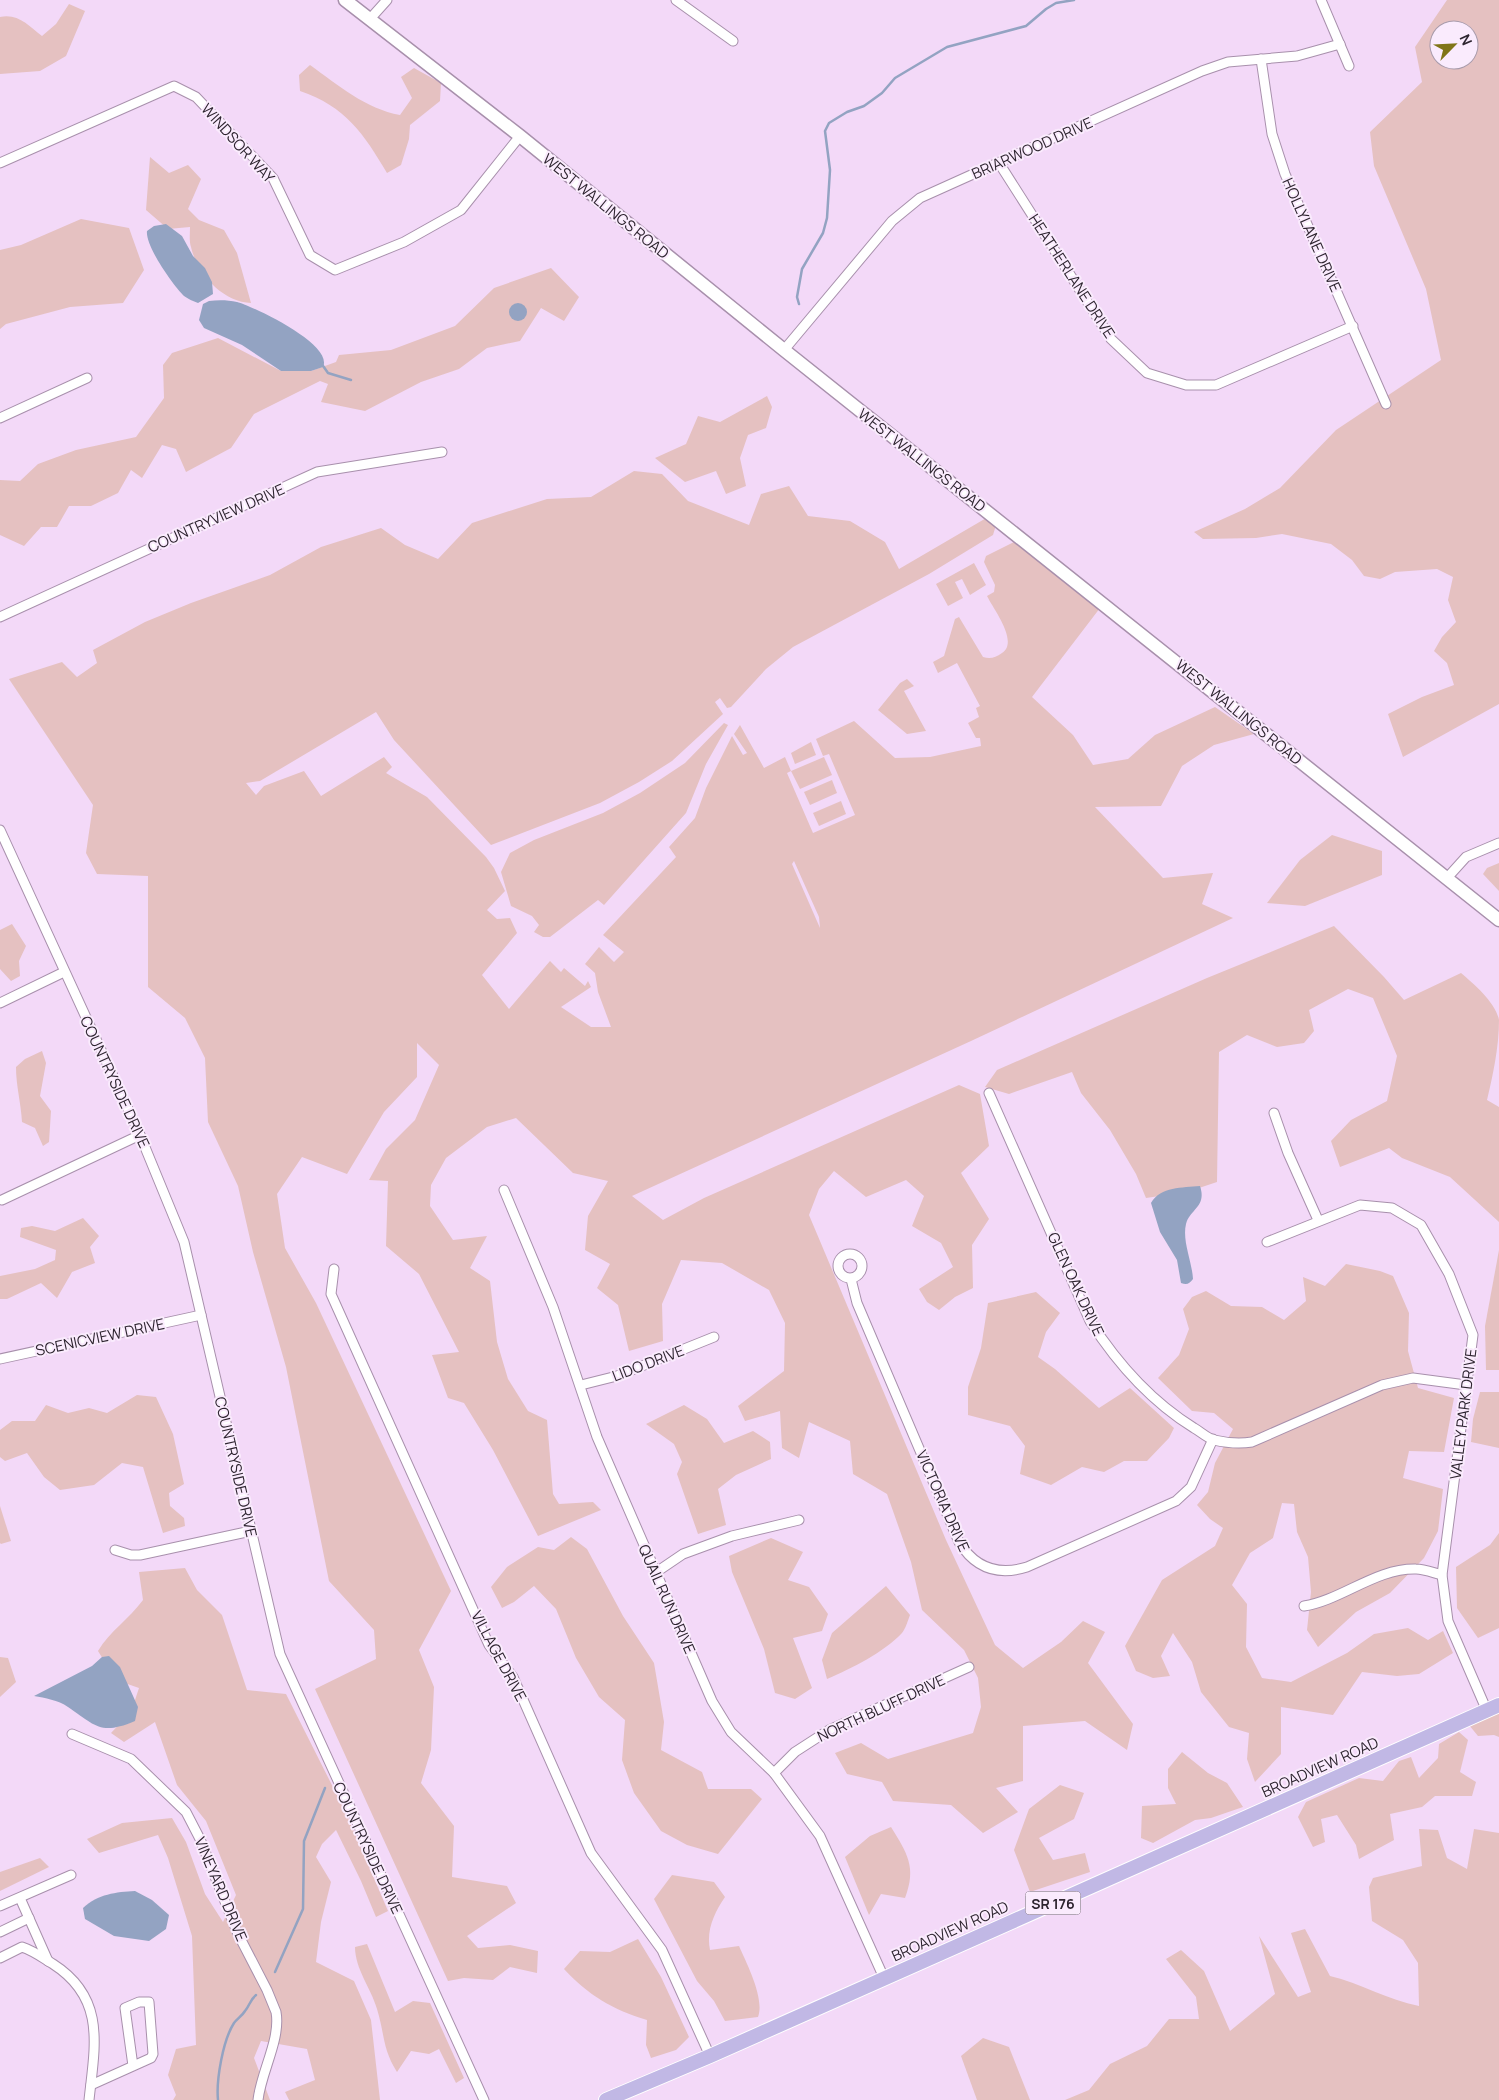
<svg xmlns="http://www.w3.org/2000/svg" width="1499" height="2100" viewBox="0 0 1499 2100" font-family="Manrope,sans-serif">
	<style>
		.green { fill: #e5c1c1; fill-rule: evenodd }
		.water { fill: #93a3c2 }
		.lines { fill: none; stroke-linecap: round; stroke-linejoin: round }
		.stream { stroke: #93a3c2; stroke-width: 2.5 }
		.street-casing { stroke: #a890ac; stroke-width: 11 }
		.secondary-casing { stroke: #a890ac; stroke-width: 15 }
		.primary-casing { stroke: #fff; stroke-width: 16 }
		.street { stroke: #fff; stroke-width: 9 }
		.secondary { stroke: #fff; stroke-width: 12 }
		.primary { stroke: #c1b8e5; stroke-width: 14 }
		.labels { text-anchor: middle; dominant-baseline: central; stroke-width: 4; stroke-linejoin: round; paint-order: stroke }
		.shield { fill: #faebfd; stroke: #6a606d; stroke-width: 1 }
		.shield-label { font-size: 14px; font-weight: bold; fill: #2d242f }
		.street-label { font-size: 15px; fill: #2d242f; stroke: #faebfd }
	</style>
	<rect width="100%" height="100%" fill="#f3d9f8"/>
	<!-- green -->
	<g class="green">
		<path d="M1447,0H1499V704L1403,757L1388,714L1422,697L1454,685L1447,663L1434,651L1442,637L1456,622L1448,600L1453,577L1437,569L1395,572L1380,579L1364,576L1352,560L1331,544L1282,534L1256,538L1203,539L1194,532L1245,509L1280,488L1336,430L1441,360L1426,289L1374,166L1370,132L1422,82L1415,47ZM1439,30H1469V60H1439Z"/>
		<path d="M69,4L85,11L66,56L40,71L0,74V17C18,13 29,26 42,36L56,24Z"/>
		<path d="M310,65C338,85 366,109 400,115L412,98L401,77L414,68L441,83L440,101L410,125L409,139L401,165L387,173C364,134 345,106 300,91L299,75Z"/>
		<path d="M150,157L169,173L188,165L201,179L188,209L199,220L224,230L237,253L251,303C223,302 197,274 191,247C189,241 190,233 190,227L168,229L146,210Z"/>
		<path d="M81,219L129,228L144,270L123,303L70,307L6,324L0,329V250L21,245Z"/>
		<path d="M551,268L579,297L564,321L541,308L520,341L487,348L459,369L421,382L365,411L321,402L328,384L320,381L254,414L231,448L186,472L176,449L162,445L142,478L131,470L118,493L91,506H69L57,527H41L24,546L0,535V480L20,481L38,464L76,450L136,437L164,398L163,365L172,353L218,338L281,371H311L336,362L339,355L391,350L455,326L494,288Z"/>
		<path d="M767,396L772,407L766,428L748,435L740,458L746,486L726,494L716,471L685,482L655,458L686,444L698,416L720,422Z"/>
		<path d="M634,471L662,474L688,501L749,525L761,494L789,486L808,516L850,521L885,542L899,569L988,517L996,525L993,535L929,574L793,647L766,669L731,707L727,708L720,698L715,702L723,714L672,761L639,782L600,803L491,845L394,740L376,712L260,781L246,783L256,795L264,786L304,771L321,796L384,757L392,767L386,773L427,797L486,857L494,868L505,891L487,910L497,919L510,918L517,933L482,975L509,1009L550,961L561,972L564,968L585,986L588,981L591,987L561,1007L591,1027H611L598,992L595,973L585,964L599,947L614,962L624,952L603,935L676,857L669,847L695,818L706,788L732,736L743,755L747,753L734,734L740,725L764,768L785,757L791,771L787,773L813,833L855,815L829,754L823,756L816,739L854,721L895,758L930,757L981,746L980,738H976L968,723L979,717L976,708L980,706L957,663L938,673L933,662L944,656L955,619L959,617L983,657C990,659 995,658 1002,653C1019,642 994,610 987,596L994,592L995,585L984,562L986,556L1016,541L1100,608L1032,697L1073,735L1093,765L1128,759L1155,735L1215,707L1254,734L1214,745L1182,766L1161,806L1095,807L1163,878L1213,873L1202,904L1233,918L971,1041L632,1196L663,1220L704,1198L959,1085L980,1094L989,1146L961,1173L989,1219L972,1245L973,1288L955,1297L939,1310L927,1302L919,1289L953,1267L941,1243L912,1226L924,1196L906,1180L866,1197L834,1171L819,1189L809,1215L946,1540L995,1645L1023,1668L1061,1642L1083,1621L1105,1632L1088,1663L1133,1724L1127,1750L1085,1721L1023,1726V1781L996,1788L1018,1812L983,1833L951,1805L893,1801L882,1782L847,1774L835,1753L861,1743L888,1759L973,1733L981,1707L978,1678L964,1650L922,1610L911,1562L887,1494L853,1474L850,1441L809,1422L799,1458L782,1448L780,1411L745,1421L738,1406L784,1371L785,1323L769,1290L722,1263L681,1260L662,1304L663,1341L629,1351L618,1305L597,1288L610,1264L585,1250L588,1216L608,1181L573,1173L516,1118L487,1127L446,1158L431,1185L430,1206L453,1240L487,1236L470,1268L490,1281L497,1342L508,1379L528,1411L547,1420L553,1494L559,1504L593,1502L601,1510L538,1536L493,1450L464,1403L448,1398L432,1355L459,1352L419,1274L386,1246L388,1181L369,1180L386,1149L415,1120L439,1065L417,1043V1077L384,1112L347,1174L302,1157L277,1194L285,1248L316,1303L451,1591L419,1650L434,1687L431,1750L421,1783L454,1826L452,1877L507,1886L516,1903L467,1936L478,1948L510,1945L538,1951L537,1973L510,1967L493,1980L464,1978L448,1981L315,1689L376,1659L374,1630L329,1581L286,1367L253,1252L238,1186L208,1122L205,1058L185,1018L148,987V876L97,874L86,853L93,805L9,679L62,662L77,677L97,663L93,650L145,622L191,603L270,575L321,547L381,528L405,545L438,559L472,523L547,499L591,497ZM794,861L819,917L820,928L792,864Z"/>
		<path d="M974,563L986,585L970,595L962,579L955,582L963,598L948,606L936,584Z"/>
		<path d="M907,679L914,686L904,691L926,731L907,734L878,710L900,683Z"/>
		<path d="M724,723L728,725L706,764L686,813L604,905L598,900L550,937H543L534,932L539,925L532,916L511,906L501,872L510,853L534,840L603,813L640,793L685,763Z"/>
		<path d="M811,742L816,755L795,764L791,753Z"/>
		<path d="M824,757L832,775L800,789L791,771Z"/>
		<path d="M832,780L837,793L810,805L804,792Z"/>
		<path d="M841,801L846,814L819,826L813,813Z"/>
		<path d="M1332,835L1382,851V875L1305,906L1267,903L1300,860Z"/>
		<path d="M1499,863V891L1483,874L1487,868Z"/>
		<path d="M12,924L26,946L19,961L20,976L11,981L0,969V930Z"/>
		<path d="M1334,926L1384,977L1404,1000L1461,973C1474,984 1496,1003 1499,1020C1499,1047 1493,1075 1487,1100L1499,1107V1222L1450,1177L1402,1158L1389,1148L1340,1167L1331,1141L1351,1120L1387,1101L1397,1056L1373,998L1348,989L1309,1010L1314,1031L1304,1043L1277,1047L1247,1035L1219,1052L1217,1182L1187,1192L1146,1198L1136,1174L1110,1130L1081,1093L1072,1072L1009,1094L985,1087L997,1070L1207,978Z"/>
		<path d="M42,1051L46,1063L40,1096L51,1111L49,1142L43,1146L35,1128L22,1122C21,1103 16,1086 16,1067L25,1059Z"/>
		<path d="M83,1218L99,1236L90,1247L95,1263L72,1272L57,1298L41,1283L7,1299H0V1276L35,1269L55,1260L56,1250L20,1237L21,1228L32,1226L55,1231Z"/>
		<path d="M1499,1250V1370H1486L1485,1326Z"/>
		<path d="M1346,1264L1380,1271L1393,1276L1409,1313L1408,1351L1418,1388L1454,1398L1444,1452L1409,1451L1403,1478L1443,1489L1438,1531L1424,1558L1390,1593L1356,1612L1318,1647L1307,1630L1311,1592L1308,1557L1297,1532L1294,1504L1282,1503L1273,1538L1250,1553L1232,1585L1247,1604L1246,1647L1262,1678L1291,1682L1347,1653L1374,1634L1408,1628L1428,1640L1443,1631L1453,1653L1419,1674L1397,1676L1362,1672L1333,1715L1281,1707V1754L1255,1782L1247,1759L1249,1733L1229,1727L1201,1692L1192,1662L1173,1633L1161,1656L1170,1676L1153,1678L1136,1671L1125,1646L1162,1580L1215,1546L1223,1528L1210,1519L1197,1505L1208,1492L1215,1463L1233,1429L1214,1413L1192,1411L1158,1378L1179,1355L1189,1329L1183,1309L1192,1297L1206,1291L1231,1306L1262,1307L1284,1320L1306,1301L1303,1277L1325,1286Z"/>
		<path d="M1036,1292L1060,1313L1046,1332L1038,1357L1055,1369L1099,1408L1130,1388L1174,1428L1169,1438L1147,1461H1124L1104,1472L1082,1467L1051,1485L1020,1474L1025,1446L1010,1426L968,1415V1387L981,1348L988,1303Z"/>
		<path d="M1480,1392H1499V1448L1471,1442L1473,1419Z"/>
		<path d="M137,1395L156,1397L173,1434L184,1484L169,1493L170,1506L184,1518L185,1526L163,1533L143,1467L122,1463L94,1485L60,1490L44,1477L27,1453L5,1461L0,1457V1430L12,1421H35L46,1405L68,1413L89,1408L107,1413Z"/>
		<path d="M684,1405L707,1419L724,1443L753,1431L770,1442L771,1459L736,1475L718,1489L726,1525L698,1534L677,1474L682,1462L674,1444L646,1424Z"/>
		<path d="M0,1506L11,1541L1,1544L0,1543Z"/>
		<path d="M1499,1533V1628L1478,1638L1457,1608L1456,1567L1490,1545Z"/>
		<path d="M571,1537L587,1549L623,1616L654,1663L664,1722L661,1750L702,1772L708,1789H751L762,1799L718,1854L687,1845L661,1831L634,1793L622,1760L625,1720L599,1697L576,1658L556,1609L534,1586L514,1602L502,1608L491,1587L507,1567L538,1547L554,1550Z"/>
		<path d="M771,1538L803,1552L788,1580L809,1587L828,1614L822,1631L793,1638L812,1688L795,1699L775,1693L764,1649L732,1572L729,1556Z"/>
		<path d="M185,1568L197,1590L222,1615L247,1690L286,1694L346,1813L388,1911L376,1917L361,1881L336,1830L322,1844L316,1857L331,1882L321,1922L316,1962L354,1981L371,2020L380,2100H289L285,2092L315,2080L307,2049L261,2041L254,2058L270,2100H173L176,2095L168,2075L176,2049L196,2045L192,1936L168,1858L158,1835L99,1853L87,1839L122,1823L172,1818L186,1842L205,1894L223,1922L236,1895L206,1821L177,1785L155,1722L124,1742L111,1733L131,1712L139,1688L116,1680L98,1651C110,1631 129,1619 143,1600L139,1572Z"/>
		<path d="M886,1586L910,1615C908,1620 906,1628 902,1633C883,1653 852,1668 827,1679L822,1660L832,1633Z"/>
		<path d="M0,1657L8,1658L16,1682L0,1697Z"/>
		<path d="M1499,1711V1737L1494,1735L1478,1736L1469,1725Z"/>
		<path d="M1459,1732L1468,1740L1460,1772L1476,1782L1472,1796H1435L1422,1807L1390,1814L1394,1840L1359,1859L1356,1845L1337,1815L1321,1819L1325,1842L1313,1847L1298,1817L1306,1802L1359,1778L1383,1781L1399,1761L1411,1757L1419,1778L1438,1758L1439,1744Z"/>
		<path d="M1182,1752L1208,1773L1227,1783L1243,1807L1211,1818L1195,1820L1153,1843L1141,1838L1142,1806L1176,1804L1168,1788V1769Z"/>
		<path d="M1060,1785L1084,1793L1074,1819L1039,1838L1053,1860L1085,1853L1090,1872L1030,1892L1014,1850L1029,1809Z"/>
		<path d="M891,1827C907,1853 917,1867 905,1898L881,1894L869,1915L845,1857L870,1836Z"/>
		<path d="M1419,1829L1438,1830L1447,1858L1467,1869L1474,1829L1499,1833V2100H1065L1089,2090L1110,2064L1147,2046L1169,2019H1199L1196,1997L1166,1959L1181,1950L1204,1971L1230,2031L1275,1994L1259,1936L1298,1997L1311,1992L1291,1933L1305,1929L1330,1976C1360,1983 1388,2000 1419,2006L1418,1963L1403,1940L1372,1921L1369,1887L1373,1878L1422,1866Z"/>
		<path d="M40,1858L49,1867L0,1891V1872Z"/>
		<path d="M672,1875L714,1882L725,1897C714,1913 706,1931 710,1950L739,1946C747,1964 765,1999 758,2017L725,2021L714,2001L697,1981L654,1899Z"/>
		<path d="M638,1939L661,1977L689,2037L676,2050L651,2058L646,2045L647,2020C613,2010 588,1995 564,1969L580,1951L610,1952Z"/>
		<path d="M367,1944L395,2012L413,2001L430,2003L464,2078L456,2083L439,2049L429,2054L411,2051L397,2072C382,2048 385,2035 377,2009C371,1988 355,1969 355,1947Z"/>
		<path d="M983,2038L1009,2047L1030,2100H977L961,2056Z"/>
	</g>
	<!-- water -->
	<g class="water">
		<path d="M166,224L182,236L193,256L205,268L212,282L213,294L198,303C193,301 188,299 184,296C173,285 145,246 147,231L154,226Z"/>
		<path d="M209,301C218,300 228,300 237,302C255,307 334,345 323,367L311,371H281L242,345L204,328L199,320L203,304Z"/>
		<circle cx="518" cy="312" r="9"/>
		<path d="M1200,1186C1207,1207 1190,1209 1186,1224C1182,1241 1192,1261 1193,1279C1189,1284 1187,1285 1181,1283L1177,1260L1160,1232L1151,1203C1161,1186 1182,1188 1200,1186Z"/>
		<path d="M109,1656L120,1667L138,1707L135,1721C100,1736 95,1725 68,1707C58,1700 45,1698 34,1696L92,1666L102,1657Z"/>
		<path d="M135,1891L152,1900L169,1915L166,1929L149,1941L114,1936L85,1919L83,1908C98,1894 116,1892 135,1891Z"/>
	</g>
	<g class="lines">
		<!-- stream -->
		<g class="stream">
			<path d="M799,304L797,297L802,269L823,233L827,218L830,170L825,131L829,123L847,112L864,106L882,93L895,78L947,47L1026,26L1046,9L1056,3L1074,0"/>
			<path d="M321,363L328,373L351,380"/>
			<path d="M275,1972L303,1909L304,1841L325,1788"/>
			<path d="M218,2100C216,2080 223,2040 234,2023C237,2019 242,2016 245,2011C250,2005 250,2000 256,1995"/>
		</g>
		<!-- street casing -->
		<g class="street-casing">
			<g id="street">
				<path d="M676,0L733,41"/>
				<path d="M1321,0L1349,66"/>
				<path d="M369,20L387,0"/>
				<path d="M1261,59L1272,134L1285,174L1386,404"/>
				<path d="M0,163L174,86L196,97L273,178L310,255L335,270L404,242L461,210L520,136"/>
				<path d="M999,163L1111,339L1147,373L1186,385H1216L1353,326"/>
				<path d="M784,350L892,221L920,198L1202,71L1228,62L1297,56L1340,44"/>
				<path d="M0,418L87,378"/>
				<path d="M0,617L317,472L442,452"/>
				<path d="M0,830L140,1135L184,1242L280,1654L484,2100"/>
				<path d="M1447,878L1466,857L1499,843"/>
				<path d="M0,1003L64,972"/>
				<path d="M989,1093L1090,1321C1117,1363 1152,1402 1194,1428C1201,1432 1207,1438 1214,1440C1227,1443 1240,1444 1252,1442L1382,1385L1413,1378L1466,1385"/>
				<path d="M1274,1113L1288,1153L1318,1220"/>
				<path d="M504,1190L553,1307L597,1437L712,1701L731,1732L774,1773L820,1836L884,1978"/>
				<path d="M2,1200L140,1135"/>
				<path d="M1267,1242L1360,1205L1392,1208L1421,1225L1449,1274L1473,1335L1442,1575L1448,1621L1487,1711"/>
				<circle cx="850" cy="1266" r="12"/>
				<path d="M334,1269L331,1294L489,1645L513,1677L591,1853L662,1950L710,2056"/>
				<path d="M851,1279L857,1303L959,1542C975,1568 998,1576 1027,1567L1176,1501L1191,1487L1213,1439"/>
				<path d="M0,1359L201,1315"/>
				<path d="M581,1385L617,1376L714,1337"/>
				<path d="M115,1550L131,1555H140L251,1531"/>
				<path d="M655,1573L683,1554L732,1536L799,1520"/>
				<path d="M1304,1606C1342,1600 1376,1568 1416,1569C1424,1569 1434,1573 1442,1575"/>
				<path d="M72,1734L131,1759L186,1812L200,1839L238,1934L267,1990L276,2012C281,2039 261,2072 258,2100"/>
				<path d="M774,1773L795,1752L829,1730L969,1667"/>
				<path d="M20,1898L48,1961"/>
				<path d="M0,1906L71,1875"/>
				<path d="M0,1932L29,1918"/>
				<path d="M0,1958L22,1947C34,1951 43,1958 53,1964C106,1998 95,2045 89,2100"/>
				<path d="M91,2085L151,2058L153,2054L149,2002H139L125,2008L133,2066"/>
			</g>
		</g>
		<!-- secondary casing -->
		<g class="secondary-casing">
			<path id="secondary" d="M345,0L520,136L784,350L1499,920"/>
		</g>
		<!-- primary casing -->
		<g class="primary-casing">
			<path id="primary" d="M606,2100L710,2056L1499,1705"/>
		</g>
		<!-- street -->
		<use href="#street" class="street"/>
		<!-- secondary -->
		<use href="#secondary" class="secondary"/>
		<!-- primary -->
		<use href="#primary" class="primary"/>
	</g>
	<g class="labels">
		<!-- shield labels -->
		<rect class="shield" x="1025.5" y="1891.5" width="55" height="23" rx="4"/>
		<g class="shield-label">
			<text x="1053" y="1903">SR 176</text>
		</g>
		<!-- street labels -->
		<g class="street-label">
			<text transform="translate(238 143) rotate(48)">WINDSOR WAY</text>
			<text transform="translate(1032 148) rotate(-24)">BRIARWOOD DRIVE</text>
			<text transform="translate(606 206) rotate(39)">WEST WALLINGS ROAD</text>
			<text transform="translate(1312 235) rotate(66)">HOLLYLANE DRIVE</text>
			<text transform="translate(1072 276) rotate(57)">HEATHERLANE DRIVE</text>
			<text transform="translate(922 460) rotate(38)">WEST WALLINGS ROAD</text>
			<text transform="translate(216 518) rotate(-24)">COUNTRYVIEW DRIVE</text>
			<text transform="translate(1239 712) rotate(39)">WEST WALLINGS ROAD</text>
			<text transform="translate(115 1082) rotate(65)">COUNTRYSIDE DRIVE</text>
			<text transform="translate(1076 1284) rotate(65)">GLEN OAK DRIVE</text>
			<text transform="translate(100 1337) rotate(-12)">SCENICVIEW DRIVE</text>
			<text transform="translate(648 1363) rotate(-21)">LIDO DRIVE</text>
			<text transform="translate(1463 1414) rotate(-83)">VALLEY PARK DRIVE</text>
			<text transform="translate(236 1467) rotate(77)">COUNTRYSIDE DRIVE</text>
			<text transform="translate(943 1501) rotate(66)">VICTORIA DRIVE</text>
			<text transform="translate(667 1599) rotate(66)">QUAIL RUN DRIVE</text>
			<text transform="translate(499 1656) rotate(62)">VILLAGE DRIVE</text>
			<text transform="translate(881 1708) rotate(-25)">NORTH BLUFF DRIVE</text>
			<text transform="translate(1320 1767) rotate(-24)">BROADVIEW ROAD</text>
			<text transform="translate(368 1848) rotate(65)">COUNTRYSIDE DRIVE</text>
			<text transform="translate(221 1889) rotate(67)">VINEYARD DRIVE</text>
			<text transform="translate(950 1931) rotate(-24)">BROADVIEW ROAD</text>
		</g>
	</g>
	<!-- north arrow -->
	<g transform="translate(1454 45) rotate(66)"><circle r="24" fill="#faebfd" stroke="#a89bab"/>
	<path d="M0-4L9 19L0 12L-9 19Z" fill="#807518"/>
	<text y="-8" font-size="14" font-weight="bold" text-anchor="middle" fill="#2d242f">N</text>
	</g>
</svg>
